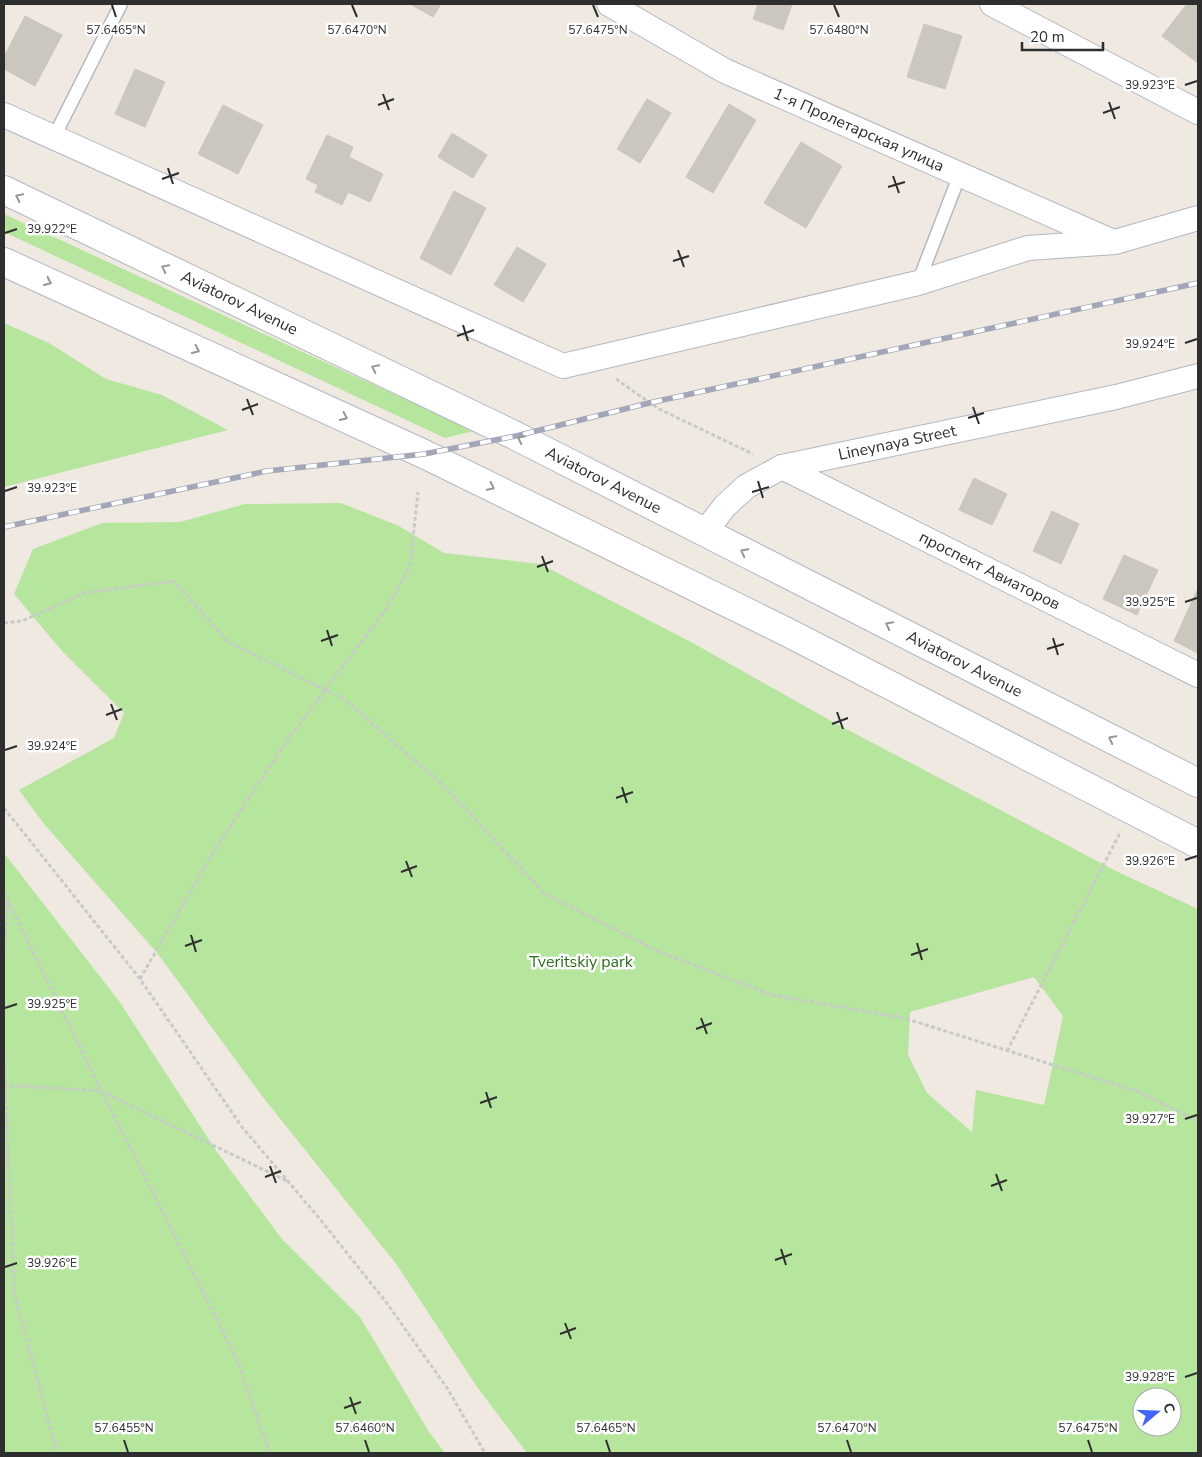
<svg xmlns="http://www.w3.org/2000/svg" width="1202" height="1457" viewBox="0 0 1202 1457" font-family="'Nunito Sans',sans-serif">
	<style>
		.green { fill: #b6e59e; fill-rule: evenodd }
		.building { fill: #cbc7bf; stroke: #cbc5ba }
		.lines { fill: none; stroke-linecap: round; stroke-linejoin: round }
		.service-casing { stroke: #b4b7c1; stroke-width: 15 }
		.minor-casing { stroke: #b4b7c1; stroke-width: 26 }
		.secondary-casing { stroke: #b4b7c1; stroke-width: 30 }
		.path { stroke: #c9c9c9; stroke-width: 3; stroke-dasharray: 4 2.5; stroke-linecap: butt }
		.service { stroke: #fff; stroke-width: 12 }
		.minor { stroke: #fff; stroke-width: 24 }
		.secondary { stroke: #fff; stroke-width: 28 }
		.rail-casing { stroke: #a3a6b8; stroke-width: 5.5 }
		.rail { stroke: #fff; stroke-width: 4; stroke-dasharray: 11; stroke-linecap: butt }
		.oneway { stroke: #969696 }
		.ticks { fill: none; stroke: #2e2e2e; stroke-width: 2 }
		.labels { text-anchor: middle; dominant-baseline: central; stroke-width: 5; stroke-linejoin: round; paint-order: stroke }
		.street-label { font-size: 16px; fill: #2e2e2e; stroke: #fff }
		.park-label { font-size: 16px; fill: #2c6e1b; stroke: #fff }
		.ticks-label { font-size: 12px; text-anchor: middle; fill: #2e2e2e; stroke: #fff; stroke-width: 5; stroke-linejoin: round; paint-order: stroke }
	</style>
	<rect width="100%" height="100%" fill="#efe9e1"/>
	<!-- green -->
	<g class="green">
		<path d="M4,214L474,431L445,438L4,232Z"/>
		<path d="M4,323L49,343L106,379L162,395L228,430L4,487Z"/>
		<path d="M341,503L399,526L444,553L540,564L691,642L833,722L1118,872L1198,909V1453H527L477,1387L397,1265L262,1096L158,954L44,824L19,790L114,738L124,713L62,651L14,594L33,549L102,523L180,522L245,504ZM1034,977L1063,1016L1044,1105L976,1090L972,1132L927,1093L908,1055L910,1012ZM1142,1397H1172V1427H1142Z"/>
		<path d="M4,853L119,1001L217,1152L282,1239L360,1317L429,1432L445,1453H4Z"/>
	</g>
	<!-- building -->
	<g class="building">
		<path d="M410,4H441L433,17Z"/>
		<path d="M758,4H792L783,30L753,19Z"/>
		<path d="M1187,4H1198V63L1162,36Z"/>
		<path d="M25,16L62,35L35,86L4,69V57Z"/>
		<path d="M924,24L962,36L945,89L907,77Z"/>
		<path d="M135,69L165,82L145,127L115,114Z"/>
		<path d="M647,99L671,113L640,163L617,149Z"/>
		<path d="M729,104L756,120L713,193L686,177Z"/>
		<path d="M223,105L263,125L238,174L198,154Z"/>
		<path d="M452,133L487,155L473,178L438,157Z"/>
		<path d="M327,135L353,147L349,157L383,174L370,202L348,192L342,205L315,192L318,185L306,179Z"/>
		<path d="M801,142L842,166L806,228L764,203Z"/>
		<path d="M454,191L486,208L451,275L420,258Z"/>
		<path d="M517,247L546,264L523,302L494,285Z"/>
		<path d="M974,478L1007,494L992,525L959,510Z"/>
		<path d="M1052,511L1079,524L1061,564L1033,551Z"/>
		<path d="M1124,555L1158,570L1137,615L1103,599Z"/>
		<path d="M1198,588V653L1174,641Z"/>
	</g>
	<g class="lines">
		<!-- service casing -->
		<g class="service-casing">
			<g id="service">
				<path d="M54,137L121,4"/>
				<path d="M918,283L960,174"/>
			</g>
		</g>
		<!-- minor casing -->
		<g class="minor-casing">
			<g id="minor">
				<path id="s1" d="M609,4L725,71L1111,241"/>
				<path d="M992,4L1198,112"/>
				<path d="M4,115L563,366L918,283L1028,248L1115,242L1198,218"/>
				<path id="s2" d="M782,467L1198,675"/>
				<path id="s3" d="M705,532L725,506L747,486L782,467L1116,397L1198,376"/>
			</g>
		</g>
		<!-- secondary casing -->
		<g class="secondary-casing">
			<g id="secondary">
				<path id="s4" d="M4,190L516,436L1198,783"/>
				<path d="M4,262L424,454L785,631L1198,844"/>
			</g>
		</g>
		<!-- path -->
		<g class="path">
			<path d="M616,379L659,409L753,454"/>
			<path d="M4,623L22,621L84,593L174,581L227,641L344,699L445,787L544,893L657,951L772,995L904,1018L1139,1092L1198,1121"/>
			<path d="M4,808L140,979L242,1127L319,1218L386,1302L447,1388L485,1453"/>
			<path d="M4,893L87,1062L237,1360L270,1453"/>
			<path d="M4,958L8,899"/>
			<path d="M140,979L211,856L284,745L387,608L410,566L418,492"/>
			<path d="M1007,1051L1120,833"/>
			<path d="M4,1054L14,1292L57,1453"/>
			<path d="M4,1085L101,1091L287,1181"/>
		</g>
		<!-- service -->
		<use href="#service" class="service"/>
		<!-- minor -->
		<use href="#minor" class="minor"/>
		<!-- secondary -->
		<use href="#secondary" class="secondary"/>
		<!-- rail casing -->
		<g class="rail-casing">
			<path id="rail" d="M4,527L267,471L424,454L516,436L649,403L1198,283"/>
		</g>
		<!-- rail -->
		<use href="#rail" class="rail"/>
	</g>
	<!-- one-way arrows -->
	<defs><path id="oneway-chevron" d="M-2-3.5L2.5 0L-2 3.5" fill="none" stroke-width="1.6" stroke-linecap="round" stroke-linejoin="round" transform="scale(1.25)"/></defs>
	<g class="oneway">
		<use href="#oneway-chevron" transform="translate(19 197) rotate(-154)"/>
		<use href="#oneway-chevron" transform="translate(165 268) rotate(-154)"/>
		<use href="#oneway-chevron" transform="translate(48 282) rotate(25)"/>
		<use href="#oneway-chevron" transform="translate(196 350) rotate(25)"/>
		<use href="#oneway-chevron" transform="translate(375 368) rotate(-154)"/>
		<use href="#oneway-chevron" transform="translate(344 417) rotate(25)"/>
		<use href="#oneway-chevron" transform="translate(521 439) rotate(-153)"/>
		<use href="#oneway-chevron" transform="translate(491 487) rotate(26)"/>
		<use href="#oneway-chevron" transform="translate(744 552) rotate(-153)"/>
		<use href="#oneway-chevron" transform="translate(889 625) rotate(-153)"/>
		<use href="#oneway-chevron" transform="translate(1112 739) rotate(-153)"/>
	</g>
	<!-- ticks -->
	<path class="ticks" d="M112,5L116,17M352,5L357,17M593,5L598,17M834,5L839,17M1185,85L1197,81M383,94L389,110M1109,102L1115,119M378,105L394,99M1103,113L1120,107M168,168L173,184M893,176L899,193M162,179L179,173M888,187L905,182M5,233L17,229M678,250L684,267M673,261L689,256M463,325L468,341M457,336L474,330M1185,343L1197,339M247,399L253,415M973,407L979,424M242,410L258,404M968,418L984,413M758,481L763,498M5,491L17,487M752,492L769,487M542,556L548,572M537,567L553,561M1185,602L1197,598M327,630L332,646M1053,638L1058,655M321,641L338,635M1047,649L1064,644M111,704L117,720M837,712L843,729M106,715L122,709M832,724L848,718M5,750L17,746M622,787L627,803M616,798L633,792M1185,860L1197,856M406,861L412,877M401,872L417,866M191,935L196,952M917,943L922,960M185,946L202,940M911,955L928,949M5,1008L17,1004M701,1018L707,1034M696,1029L712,1023M486,1092L491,1108M480,1103L497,1097M1185,1119L1197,1115M270,1166L276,1183M996,1174L1002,1191M265,1177L281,1171M991,1186L1007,1180M781,1249L786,1265M775,1260L792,1254M5,1267L17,1263M565,1323L571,1339M560,1334L576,1328M1185,1377L1197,1373M350,1397L356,1414M344,1408L361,1402M124,1440L128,1452M365,1440L369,1452M606,1440L610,1452M847,1440L851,1452M1088,1440L1092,1452"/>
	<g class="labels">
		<!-- street labels -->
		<g class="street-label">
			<text stroke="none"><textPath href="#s1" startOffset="280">1-я Пролетарская улица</textPath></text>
			<text stroke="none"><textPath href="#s4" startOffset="261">Aviatorov Avenue</textPath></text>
			<text stroke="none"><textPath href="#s3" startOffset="220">Lineynaya Street</textPath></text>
			<text stroke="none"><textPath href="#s4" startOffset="666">Aviatorov Avenue</textPath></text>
			<text stroke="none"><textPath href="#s2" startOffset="232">проспект Авиаторов</textPath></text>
			<text stroke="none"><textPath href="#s4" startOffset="1071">Aviatorov Avenue</textPath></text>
		</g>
		<!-- park labels -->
		<g class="park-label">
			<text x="581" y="962">Tveritskiy park</text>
		</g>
	</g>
	<g class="ticks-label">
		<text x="839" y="34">57.6480°N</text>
		<text x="116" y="34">57.6465°N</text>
		<text x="357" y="34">57.6470°N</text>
		<text x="598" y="34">57.6475°N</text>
		<text x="1150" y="89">39.923°E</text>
		<text x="52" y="233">39.922°E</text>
		<text x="1150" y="348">39.924°E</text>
		<text x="52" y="492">39.923°E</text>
		<text x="1150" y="606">39.925°E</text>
		<text x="52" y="750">39.924°E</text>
		<text x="1150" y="865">39.926°E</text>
		<text x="52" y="1008">39.925°E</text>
		<text x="1150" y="1123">39.927°E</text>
		<text x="52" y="1267">39.926°E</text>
		<text x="1150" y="1381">39.928°E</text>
		<text x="124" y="1432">57.6455°N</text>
		<text x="365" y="1432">57.6460°N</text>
		<text x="606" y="1432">57.6465°N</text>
		<text x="847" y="1432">57.6470°N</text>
		<text x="1088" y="1432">57.6475°N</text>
	</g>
	<!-- border -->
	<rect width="1202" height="1457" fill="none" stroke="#2e2e2e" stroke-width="10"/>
	<!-- north arrow -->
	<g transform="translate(1157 1412) rotate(71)"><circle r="24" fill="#ffffff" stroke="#ababab"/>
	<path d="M0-4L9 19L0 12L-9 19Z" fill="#4264fb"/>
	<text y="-8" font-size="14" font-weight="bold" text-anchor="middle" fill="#2e2e2e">С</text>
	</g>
	<!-- scale -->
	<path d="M1022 42v8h81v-8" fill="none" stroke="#2e2e2e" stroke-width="2.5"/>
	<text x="1030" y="42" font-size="15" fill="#2e2e2e" stroke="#ffffff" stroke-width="4" paint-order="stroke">20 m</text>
</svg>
